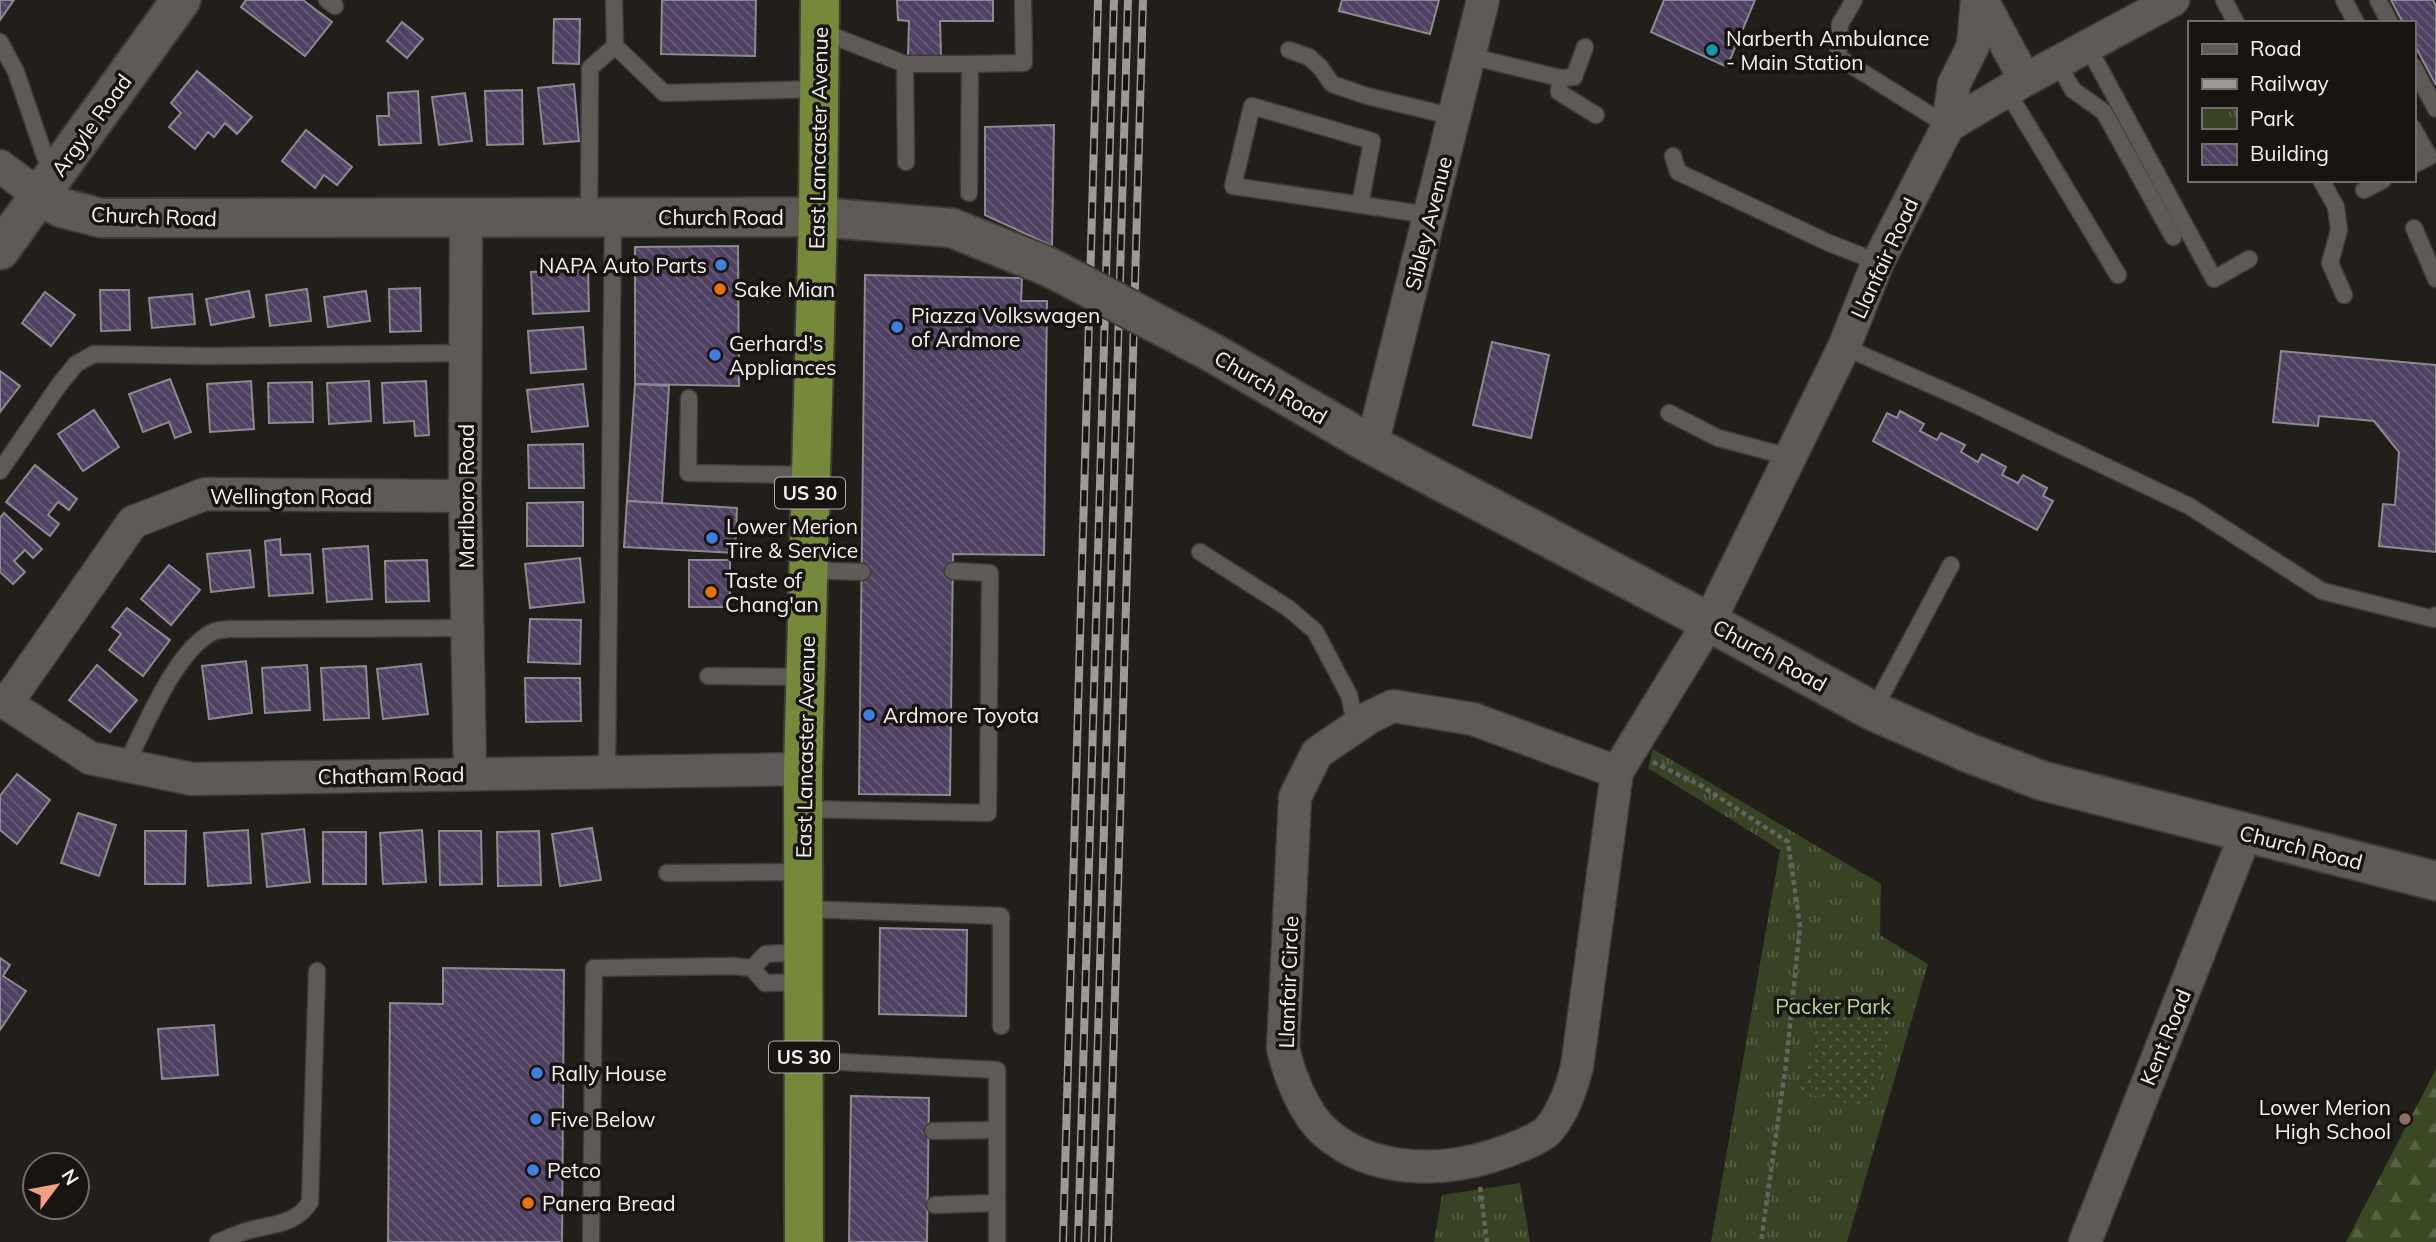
<svg xmlns="http://www.w3.org/2000/svg" width="2436" height="1242" viewBox="0 0 2436 1242" font-family="Mulish,sans-serif">
	<style>
		.forest { fill: url(#forest-firs) }
		.park { fill: url(#park-tufts) }
		.garden { fill: url(#garden-dots) }
		.building { fill: url(#building-back-hatch); stroke: #8c8a90; stroke-width: 2 }
		.lines { fill: none; stroke-linecap: round; stroke-linejoin: round }
		.service-casing { stroke: #3e3b38; stroke-width: 19 }
		.minor-casing { stroke: #3e3b38; stroke-width: 35 }
		.tertiary-casing { stroke: #3e3b38; stroke-width: 42 }
		.trunk-casing { stroke: #3e3b38; stroke-width: 42 }
		.path { stroke: #67635f; stroke-width: 4.5; stroke-dasharray: 5 3.5; stroke-linecap: butt }
		.service { stroke: #5f5a56; stroke-width: 16 }
		.minor { stroke: #5f5a56; stroke-width: 32 }
		.tertiary { stroke: #5f5a56; stroke-width: 38 }
		.trunk { stroke: #768839; stroke-width: 38 }
		.rail-casing { stroke: #9d9996; stroke-width: 8 }
		.rail { stroke: #181411; stroke-width: 5; stroke-dasharray: 16; stroke-linecap: butt }
		.tertiary-bridge-casing { stroke: #3e3b38; stroke-width: 42; stroke-linecap: butt }
		.tertiary-bridge { stroke: #5f5a56; stroke-width: 38 }
		.culture-dot { fill: #0f9aa8; stroke: #181411; stroke-width: 2.5 }
		.shop-dot { fill: #3f7fe0; stroke: #181411; stroke-width: 2.5 }
		.food-dot { fill: #e8710a; stroke: #181411; stroke-width: 2.5 }
		.education-dot { fill: #8d6e63; stroke: #181411; stroke-width: 2.5 }
		.labels { text-anchor: middle; dominant-baseline: central; stroke-width: 7; stroke-linejoin: round; paint-order: stroke }
		.shield { fill: #181411; stroke: #b3afac; stroke-width: 2 }
		.shield-label { font-size: 19px; font-weight: bold; fill: #f5f2ef }
		.poi-label { font-size: 21px; fill: #f5f2ef; stroke: #181411; text-anchor: start }
		.street-label { font-size: 21px; fill: #f5f2ef; stroke: #181411 }
		.park-label { font-size: 21px; fill: #bcd495; stroke: #181411 }
	</style>
	<defs>
		<pattern id="forest-firs" width="22" height="20" patternUnits="userSpaceOnUse" patternTransform="scale(1.75)"><rect width="22" height="20" fill="#3b4825"/><path d="M5 1l3.5 6h-7zM16 11l3.5 6h-7z" fill="#586345"/></pattern>
		<pattern id="park-tufts" width="24" height="20" patternUnits="userSpaceOnUse" patternTransform="scale(1.75)"><rect width="24" height="20" fill="#384326"/><path d="M3 7l-1-3M5 7V3M7 7l1-3M15 17l-1-3M17 17v-4M19 17l1-3" fill="none" stroke="#555f46"/></pattern>
		<pattern id="garden-dots" width="8" height="8" patternUnits="userSpaceOnUse" patternTransform="scale(1.75)"><rect width="8" height="8" fill="#384326"/><path d="M2 2h.1M6 6h.1" fill="none" stroke="#555f46" stroke-width="1.8" stroke-linecap="round"/></pattern>
		<pattern id="building-back-hatch" width="6" height="6" patternUnits="userSpaceOnUse" patternTransform="scale(1.75)"><rect width="6" height="6" fill="#4f4061"/><path d="M-1 5l2 2M0 0l6 6M5-1l2 2" fill="none" stroke="#695c78"/></pattern>
	</defs>
	<rect width="100%" height="100%" fill="#221e1a"/>
	<!-- forest -->
	<path class="forest" d="M2436,1069V1242H2346Z"/>
	<!-- park -->
	<g class="park">
		<path d="M1653,749L1881,884L1880,935L1928,964L1847,1242H1711L1780,850L1648,768Z"/>
		<path d="M1520,1183L1530,1242H1434L1442,1195Z"/>
	</g>
	<!-- garden -->
	<path class="garden" d="M1826,992L1896,1013L1870,1109L1799,1092Z"/>
	<!-- building -->
	<g class="building">
		<path d="M0,0H14L0,20Z"/>
		<path d="M246,0H303L332,22L305,56L241,7Z"/>
		<path d="M662,0H756L755,56L661,54Z"/>
		<path d="M897,0H993V21H940L941,56H908L909,21L898,20Z"/>
		<path d="M1342,0H1439L1430,34L1339,11Z"/>
		<path d="M1664,0H1755L1727,67L1651,32Z"/>
		<path d="M2391,0H2433L2436,6V85L2413,42V23H2403Z"/>
		<path d="M554,19H580L579,64L553,63Z"/>
		<path d="M402,22L423,39L407,58L387,41Z"/>
		<path d="M197,71L252,117L237,134L225,123L214,137L208,132L195,149L169,127L181,113L171,103Z"/>
		<path d="M574,84L579,141L544,144L538,88Z"/>
		<path d="M522,90L523,144L487,145L485,91Z"/>
		<path d="M418,91L421,143L379,145L377,116H389L388,93Z"/>
		<path d="M465,93L472,141L439,145L432,97Z"/>
		<path d="M1054,125L1052,246L985,215V127Z"/>
		<path d="M306,130L352,167L337,185L324,175L315,188L282,161Z"/>
		<path d="M738,246L739,386L635,384V247Z"/>
		<path d="M588,269L589,311L533,314L531,272Z"/>
		<path d="M865,275L1022,278L1021,301H1047L1044,555L953,554L950,795L859,794Z"/>
		<path d="M420,288L421,331L390,332L389,289Z"/>
		<path d="M307,289L311,321L270,326L266,295Z"/>
		<path d="M100,290H129L130,330L101,331Z"/>
		<path d="M249,291L254,317L211,325L206,299Z"/>
		<path d="M366,291L370,321L328,327L324,297Z"/>
		<path d="M45,292L75,315L51,346L22,323Z"/>
		<path d="M192,294L195,324L152,328L149,298Z"/>
		<path d="M583,327L586,369L531,373L528,331Z"/>
		<path d="M1492,342L1549,355L1531,438L1473,425Z"/>
		<path d="M2281,351L2436,365V552L2379,546L2383,504L2395,505L2399,452L2374,421L2319,416L2318,426L2273,422Z"/>
		<path d="M0,371L20,386L0,412Z"/>
		<path d="M170,379L191,432L175,438L169,422L143,432L129,394Z"/>
		<path d="M251,381L254,429L210,432L207,384Z"/>
		<path d="M369,381L371,421L329,424L327,383Z"/>
		<path d="M426,381L429,435L415,436L414,421L384,423L382,383Z"/>
		<path d="M312,382L313,422L269,423L268,383Z"/>
		<path d="M583,384L588,426L532,432L527,390Z"/>
		<path d="M635,384L669,386L662,503L627,501Z"/>
		<path d="M94,410L119,447L83,471L58,434Z"/>
		<path d="M1900,411L1924,424L1920,431L1937,440L1941,433L1965,445L1961,452L1978,462L1982,454L2006,467L2002,475L2018,483L2023,475L2047,488L2043,496L2053,501L2037,530L1873,441L1887,413L1897,418Z"/>
		<path d="M583,444L584,488H529L528,445Z"/>
		<path d="M35,465L77,499L69,510L58,502L48,515L59,524L50,536L6,502Z"/>
		<path d="M627,501L737,508L735,553L624,547Z"/>
		<path d="M583,502V546H527V503Z"/>
		<path d="M4,513L42,549L33,558L25,550L14,561L25,572L13,584L0,572V518Z"/>
		<path d="M280,539L281,555L310,554L313,593L269,596L265,541Z"/>
		<path d="M368,546L372,599L327,602L323,549Z"/>
		<path d="M250,550L254,587L211,592L207,554Z"/>
		<path d="M580,558L584,602L530,608L525,564Z"/>
		<path d="M427,560L429,601L386,602L385,561Z"/>
		<rect x="689" y="560" width="41" height="47"/>
		<path d="M169,565L200,590L171,625L141,599Z"/>
		<path d="M127,608L170,640L143,676L109,650L121,634L112,627Z"/>
		<path d="M530,619L581,620L580,664L528,662Z"/>
		<path d="M246,661L252,713L209,719L202,666Z"/>
		<path d="M421,664L428,714L383,719L377,669Z"/>
		<path d="M97,665L137,700L110,732L69,700Z"/>
		<path d="M307,665L310,710L265,713L262,668Z"/>
		<path d="M366,666L369,718L324,720L321,668Z"/>
		<path d="M525,678H580L581,721L526,722Z"/>
		<path d="M17,774L50,800L17,844L0,830V796Z"/>
		<path d="M78,813L116,825L99,876L61,863Z"/>
		<path d="M592,828L601,880L560,886L552,834Z"/>
		<path d="M304,829L310,882L267,887L262,834Z"/>
		<path d="M248,830L251,883L208,886L204,833Z"/>
		<path d="M422,830L426,882L383,884L380,833Z"/>
		<path d="M145,831H186L185,884H145Z"/>
		<path d="M439,831H481L482,884L440,885Z"/>
		<path d="M539,831L541,885L498,886L497,832Z"/>
		<rect x="323" y="832" width="43" height="52"/>
		<path d="M880,928L967,930L966,1016L879,1014Z"/>
		<path d="M0,958L10,965L3,976L26,991L0,1030Z"/>
		<path d="M443,968L564,970L562,1242H388L390,1003L443,1004Z"/>
		<path d="M214,1025L218,1075L162,1079L158,1029Z"/>
		<path d="M851,1096L929,1098L927,1242H849Z"/>
	</g>
	<g class="lines">
		<!-- service casing -->
		<g class="service-casing">
			<g id="service">
				<path d="M327,0L335,6"/>
				<path d="M614,0L615,46L664,93L819,89"/>
				<path d="M1854,0L1840,24L1838,57L1948,126"/>
				<path d="M2224,0L2236,23"/>
				<path d="M2344,0L2356,23"/>
				<path d="M2378,0L2390,23"/>
				<path d="M820,31L905,64L906,162"/>
				<path d="M0,42L16,72L52,177"/>
				<path d="M2088,47L2214,279L2249,259"/>
				<path d="M1289,50L1309,57L1320,67L1332,84L1367,96L1455,117"/>
				<path d="M1469,56L1560,78L1574,77L1585,47"/>
				<path d="M905,64H970L969,193"/>
				<path d="M970,64L1024,63L1023,0"/>
				<path d="M2058,64L2073,90L2104,112L2173,237"/>
				<path d="M2413,66L2436,109"/>
				<path d="M1560,78L1559,92L1596,115"/>
				<path d="M2007,91L2118,275"/>
				<path d="M2413,128L2429,157L2413,165"/>
				<path d="M1673,156L1678,172L1829,243L1878,262"/>
				<path d="M2321,180L2336,207L2339,230L2330,263L2344,295"/>
				<path d="M2364,190L2383,180"/>
				<path d="M1360,205L1372,141L1252,106L1233,186L1429,215"/>
				<path d="M589,218L590,68L615,46"/>
				<path d="M2414,228L2436,279"/>
				<path d="M1844,347L1961,398L2189,506L2322,591L2434,619L2436,615"/>
				<path d="M689,398L688,473L811,475"/>
				<path d="M1669,413L1718,438L1790,457"/>
				<path d="M0,471L59,385L76,364L94,354L207,356L466,353"/>
				<path d="M1200,552L1288,608L1315,631L1349,695L1356,726"/>
				<path d="M808,570L862,572"/>
				<path d="M708,676L805,677"/>
				<path d="M1873,711L1951,565"/>
				<path d="M126,765C144,729 176,649 213,632C217,630 224,630 229,629L468,628"/>
				<path d="M607,771L613,218"/>
				<path d="M803,809L988,813L990,573L953,571"/>
				<path d="M667,873L803,872"/>
				<path d="M804,909L1001,916V1026"/>
				<path d="M752,968L766,954L803,952"/>
				<path d="M804,1060L997,1070V1242"/>
				<path d="M933,1131L997,1130"/>
				<path d="M935,1205L997,1203"/>
				<path d="M218,1242C228,1238 239,1233 250,1230C273,1224 297,1224 310,1202L317,971"/>
				<path d="M591,1242L594,968L733,966L752,968L765,983L804,982"/>
			</g>
		</g>
		<!-- minor casing -->
		<g class="minor-casing">
			<g id="minor">
				<path d="M1982,0L2025,80"/>
				<path d="M1948,126L1954,84L1973,46L1977,0"/>
				<path d="M0,166L40,196"/>
				<path d="M466,219L465,496L470,773"/>
				<path d="M1372,445L1483,0"/>
				<path d="M0,699L90,758L192,779L803,769"/>
				<path d="M6,704L133,522L205,494L465,496"/>
				<path d="M1393,706L1473,719L1617,772L1577,1067C1571,1089 1564,1111 1549,1129C1542,1139 1505,1152 1492,1156C1438,1173 1371,1172 1326,1133C1304,1114 1289,1075 1283,1048L1295,797L1317,753L1370,717Z"/>
				<path d="M1617,772L1709,622L1844,347L1878,262L1948,126L2025,80L2173,0"/>
				<path d="M2085,1242L2246,833"/>
			</g>
		</g>
		<!-- tertiary casing -->
		<g class="tertiary-casing">
			<g id="tertiary">
				<path d="M40,196L62,208L101,218L818,217L952,228L1049,267"/>
				<path d="M0,250L181,0"/>
				<path d="M1213,353L1372,445L1709,622L1873,711L1969,753L2043,781L2436,881"/>
			</g>
		</g>
		<!-- trunk casing -->
		<g class="trunk-casing">
			<path id="trunk" d="M804,1242L803,769L818,217L820,0"/>
		</g>
		<!-- path -->
		<g class="path">
			<path d="M1653,762L1700,785L1788,842L1800,926L1786,1064L1761,1242"/>
			<path d="M1480,1187L1487,1242"/>
		</g>
		<!-- service -->
		<use href="#service" class="service"/>
		<!-- minor -->
		<use href="#minor" class="minor"/>
		<!-- tertiary -->
		<use href="#tertiary" class="tertiary"/>
		<!-- trunk -->
		<use href="#trunk" class="trunk"/>
		<!-- rail casing -->
		<g class="rail-casing">
			<g id="rail">
				<path d="M1063,1242L1098,0"/>
				<path d="M1078,1242L1114,0"/>
				<path d="M1092,1242L1128,0"/>
				<path d="M1108,1242L1143,0"/>
			</g>
		</g>
		<!-- rail -->
		<use href="#rail" class="rail"/>
		<!-- tertiary-bridge casing -->
		<g class="tertiary-bridge-casing">
			<path id="tertiary-bridge" d="M1049,267L1213,353"/>
		</g>
		<!-- tertiary-bridge -->
		<use href="#tertiary-bridge" class="tertiary-bridge"/>
	</g>
	<!-- markers -->
	<circle class="culture-dot" cx="1712" cy="50" r="7"/>
	<g class="shop-dot">
		<circle cx="721" cy="265" r="7"/>
		<circle cx="897" cy="327" r="7"/>
		<circle cx="715" cy="355" r="7"/>
		<circle cx="712" cy="538" r="7"/>
		<circle cx="869" cy="715" r="7"/>
		<circle cx="537" cy="1073" r="7"/>
		<circle cx="536" cy="1119" r="7"/>
		<circle cx="533" cy="1170" r="7"/>
	</g>
	<g class="food-dot">
		<circle cx="720" cy="289" r="7"/>
		<circle cx="711" cy="592" r="7"/>
		<circle cx="528" cy="1203" r="7"/>
	</g>
	<circle class="education-dot" cx="2405" cy="1119" r="7"/>
	<g class="labels">
		<!-- shield labels -->
		<g class="shield">
			<rect x="775" y="477.5" width="70" height="31" rx="5"/>
			<rect x="769" y="1041.5" width="70" height="31" rx="5"/>
		</g>
		<g class="shield-label">
			<text x="810" y="493">US 30</text>
			<text x="804" y="1057">US 30</text>
		</g>
		<!-- poi labels -->
		<g class="poi-label">
			<text x="1726" y="38">Narberth Ambulance<tspan x="1726" dy="24">- Main Station</tspan></text>
			<text x="707" y="265" text-anchor="end">NAPA Auto Parts</text>
			<text x="734" y="289">Sake Mian</text>
			<text x="911" y="315">Piazza Volkswagen<tspan x="911" dy="24">of Ardmore</tspan></text>
			<text x="729" y="343">Gerhard's<tspan x="729" dy="24">Appliances</tspan></text>
			<text x="726" y="526">Lower Merion<tspan x="726" dy="24">Tire &amp; Service</tspan></text>
			<text x="725" y="580">Taste of<tspan x="725" dy="24">Chang'an</tspan></text>
			<text x="883" y="715">Ardmore Toyota</text>
			<text x="551" y="1073">Rally House</text>
			<text x="2391" y="1107" text-anchor="end">Lower Merion<tspan x="2391" dy="24">High School</tspan></text>
			<text x="550" y="1119">Five Below</text>
			<text x="547" y="1170">Petco</text>
			<text x="542" y="1203">Panera Bread</text>
		</g>
		<!-- street labels -->
		<g class="street-label">
			<text transform="translate(91 125) rotate(-54)">Argyle Road</text>
			<text transform="translate(818 138) rotate(-89)">East Lancaster Avenue</text>
			<text transform="translate(154 216) rotate(2)">Church Road</text>
			<text x="721" y="217">Church Road</text>
			<text transform="translate(1428 223) rotate(-76)">Sibley Avenue</text>
			<text transform="translate(1884 258) rotate(-65)">Llanfair Road</text>
			<text transform="translate(1271 387) rotate(30)">Church Road</text>
			<text x="291" y="496">Wellington Road</text>
			<text transform="translate(466 496) rotate(-90)">Marlboro Road</text>
			<text transform="translate(1770 655) rotate(29)">Church Road</text>
			<text transform="translate(805 747) rotate(-89)">East Lancaster Avenue</text>
			<text transform="translate(391 775) rotate(-1)">Chatham Road</text>
			<text transform="translate(2301 847) rotate(14)">Church Road</text>
			<text transform="translate(1288 982) rotate(-88)">Llanfair Circle</text>
			<text transform="translate(2165 1037) rotate(-68)">Kent Road</text>
		</g>
		<!-- park labels -->
		<g class="park-label">
			<text x="1833" y="1006">Packer Park</text>
		</g>
	</g>
	<!-- legend -->
	<rect x="2188" y="21" width="228" height="161" fill="#181411" stroke="#706d6a" stroke-width="2"/>
	<rect x="2202" y="44" width="35" height="10" fill="#5f5a56" stroke="#706d6a" stroke-width="2"/>
	<text x="2250" y="56" font-size="21" fill="#f5f2ef">Road</text>
	<rect x="2202" y="79" width="35" height="10" fill="#9d9996" stroke="#706d6a" stroke-width="2"/>
	<text x="2250" y="91" font-size="21" fill="#f5f2ef">Railway</text>
	<rect x="2202" y="108" width="35" height="21" fill="url(#park-tufts)" stroke="#706d6a" stroke-width="2"/>
	<text x="2250" y="126" font-size="21" fill="#f5f2ef">Park</text>
	<rect x="2202" y="144" width="35" height="21" fill="url(#building-back-hatch)" stroke="#706d6a" stroke-width="2"/>
	<text x="2250" y="161" font-size="21" fill="#f5f2ef">Building</text>
	<!-- north arrow -->
	<g transform="translate(56 1186) rotate(58)"><circle r="33" fill="#181411" stroke="#706d6a" stroke-width="2"/>
	<path d="M0-5L12 26L0 18L-12 26Z" fill="#f2a080"/>
	<text y="-10" font-size="19" font-weight="bold" text-anchor="middle" fill="#f5f2ef">N</text>
	</g>
</svg>
